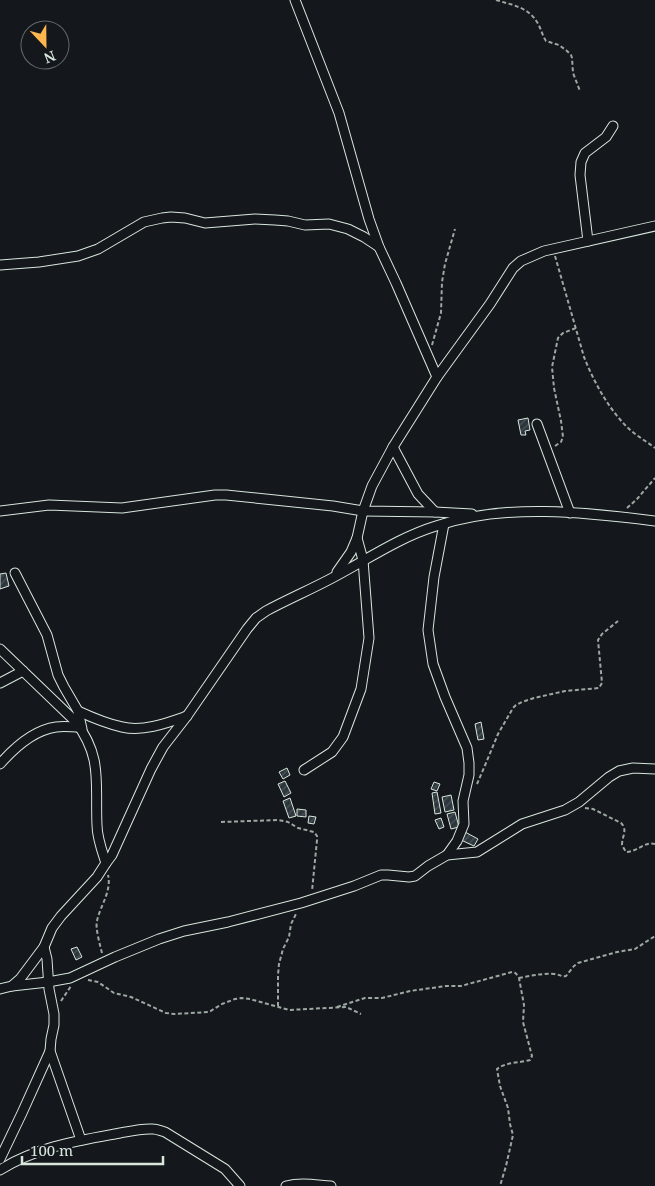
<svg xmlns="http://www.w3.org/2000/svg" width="655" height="1186" viewBox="0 0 655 1186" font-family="'Noto Serif',serif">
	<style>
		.building { fill: url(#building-hatch); stroke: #d8e6dc }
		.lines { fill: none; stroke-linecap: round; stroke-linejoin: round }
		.minor-casing { stroke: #d8e6dc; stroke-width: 11 }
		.path { stroke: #9da8a2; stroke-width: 2; stroke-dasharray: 4 2.5; stroke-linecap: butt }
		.minor { stroke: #14181c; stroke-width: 9 }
	</style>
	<defs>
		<pattern id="building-hatch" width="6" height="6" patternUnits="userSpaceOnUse" patternTransform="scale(1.25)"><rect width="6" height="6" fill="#2c363c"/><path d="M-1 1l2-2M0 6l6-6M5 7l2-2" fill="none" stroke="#4a5358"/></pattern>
	</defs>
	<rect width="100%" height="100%" fill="#14181c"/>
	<!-- building -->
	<g class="building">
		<path d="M528,418L530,430L525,431L526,435H521L518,420Z"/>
		<path d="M6,573L9,586L0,589V574Z"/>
		<path d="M481,722L484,739L478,740L475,724Z"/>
		<path d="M287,768L290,775L283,779L279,772Z"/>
		<path d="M285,781L291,793L284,797L278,784Z"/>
		<path d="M434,782L440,784L437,791L431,789Z"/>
		<path d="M437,792L441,813L435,814L432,793Z"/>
		<path d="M451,795L454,810L445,812L442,797Z"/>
		<path d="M290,798L296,816L289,818L283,801Z"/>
		<path d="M297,809L306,810V817L297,816Z"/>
		<path d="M455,812L459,827L451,829L447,814Z"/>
		<path d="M309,816L316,817L314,824L308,823Z"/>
		<path d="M441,818L444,827L439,829L435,820Z"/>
		<path d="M465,832L478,839L474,846L461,840Z"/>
		<path d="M77,947L82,957L76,960L71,949Z"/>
	</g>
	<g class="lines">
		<!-- minor casing -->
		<g class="minor-casing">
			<g id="minor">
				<path d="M295,0L339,113L369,219L379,247L396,283L437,377"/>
				<path d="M588,241L580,175L581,162L585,153L606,137L613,126"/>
				<path d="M0,265L39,262L78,256L98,249L144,222L162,218L171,217L185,218L205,223L255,219L275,220L288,221L305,225L329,224L348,229L364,237L379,247"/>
				<path d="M537,424L570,513"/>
				<path d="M393,447L418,494L435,512"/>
				<path d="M0,511L49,505L122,508L215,495H226L333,506L363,511L435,512L472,514"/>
				<path d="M444,524L434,577L428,630L433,664L445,697L467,748L469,763V775L463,801L464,824L457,841L447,855"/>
				<path d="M337,572L351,552L357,538L363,511L372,486L393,447L437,377L490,304L513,268L521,261L544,251L655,226"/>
				<path d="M15,573L47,635L58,675L64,687L78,711L82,729"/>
				<path d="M0,649L75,721C103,757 95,783 97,825C97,838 102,851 106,863"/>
				<path d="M0,683L23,671"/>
				<path d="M78,711C91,717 108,724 122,727C144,732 167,723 187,716"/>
				<path d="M0,764C14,748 34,730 56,727C63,726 72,727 80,727"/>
				<path d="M304,770L332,752L343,737L361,689L369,638L363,560L357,538"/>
				<path d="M44,947L47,959L49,989L54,1014V1025L51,1039L50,1051L81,1140"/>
				<path d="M12,986L48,982L70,978L115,957L159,939L184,931L228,922L301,903L354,886L381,875H388L409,877L415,876L428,866L447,855L477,852L522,824L565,810L579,802L609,777L619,771L633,768L655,769"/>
				<path d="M0,989L12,986L20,979L44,947L52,928L61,916L97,877L106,863L112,855L151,769L163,747L187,716L247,629L256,618L266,611C288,599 312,589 334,577C368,559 400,537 436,526C505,503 584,512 655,521"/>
				<path d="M0,1159L22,1113L50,1051"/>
				<path d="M0,1170C34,1148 76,1141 115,1134C127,1132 141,1128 153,1129C157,1129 161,1131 165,1132L225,1169L240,1186"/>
				<path d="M286,1186C301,1182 316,1185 331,1186"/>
			</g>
		</g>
		<!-- path -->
		<g class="path">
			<path d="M496,0C512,5 528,7 537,22C541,28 542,35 546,41L559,45L567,51L571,55L572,58L573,73L580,91"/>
			<path d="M555,256L584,357C594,382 608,408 627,427C635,435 646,441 655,448"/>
			<path d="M432,345L441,313L442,282L445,264L455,229"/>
			<path d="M555,446L561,442L563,437L561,421L554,388L552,367L558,338L563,333L576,328"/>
			<path d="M627,508L637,499L655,478"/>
			<path d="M477,784L486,763L498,734L513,708L516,705L522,702L534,698L565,691L599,688L602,683L598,640L602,634L618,621"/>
			<path d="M585,808L593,809L621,823C628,830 622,836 622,845L626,852C637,852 645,841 655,844"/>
			<path d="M221,822L278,820L288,822L298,828L314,832L317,836V840L312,891"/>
			<path d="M102,953C100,945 95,927 97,921C100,906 112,891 108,875"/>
			<path d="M519,978C530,976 542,973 554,974C559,974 561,977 566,976L574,966L578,963L617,952L635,949L655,936"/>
			<path d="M88,980L98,982L114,993L131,997L166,1013L174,1014L209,1012L222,1004L235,999L241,998L250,999L289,1010L346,1007L361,1014"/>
			<path d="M61,1001L71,986"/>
			<path d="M278,1006V975L279,964L283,949L289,937L291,924L297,912"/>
			<path d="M337,1007L365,998H382L410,991L446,986H461L512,972C516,972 517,975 519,978L524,1005L523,1022L532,1056L530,1060C519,1063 506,1062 497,1069L500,1086L508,1108L510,1124L513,1135L506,1166L500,1186"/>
		</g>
		<!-- minor -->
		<use href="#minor" class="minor"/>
	</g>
	<!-- north arrow -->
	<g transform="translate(45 45) rotate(158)"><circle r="24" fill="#14181c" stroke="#626a69"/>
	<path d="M0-4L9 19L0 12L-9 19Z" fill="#ffb74d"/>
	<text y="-8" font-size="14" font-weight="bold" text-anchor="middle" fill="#d8e6dc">N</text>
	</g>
	<!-- scale -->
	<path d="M22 1156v8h141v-8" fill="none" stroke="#d8e6dc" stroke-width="2.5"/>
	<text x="30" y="1156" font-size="15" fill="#d8e6dc" stroke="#14181c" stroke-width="4" paint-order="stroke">100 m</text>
</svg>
